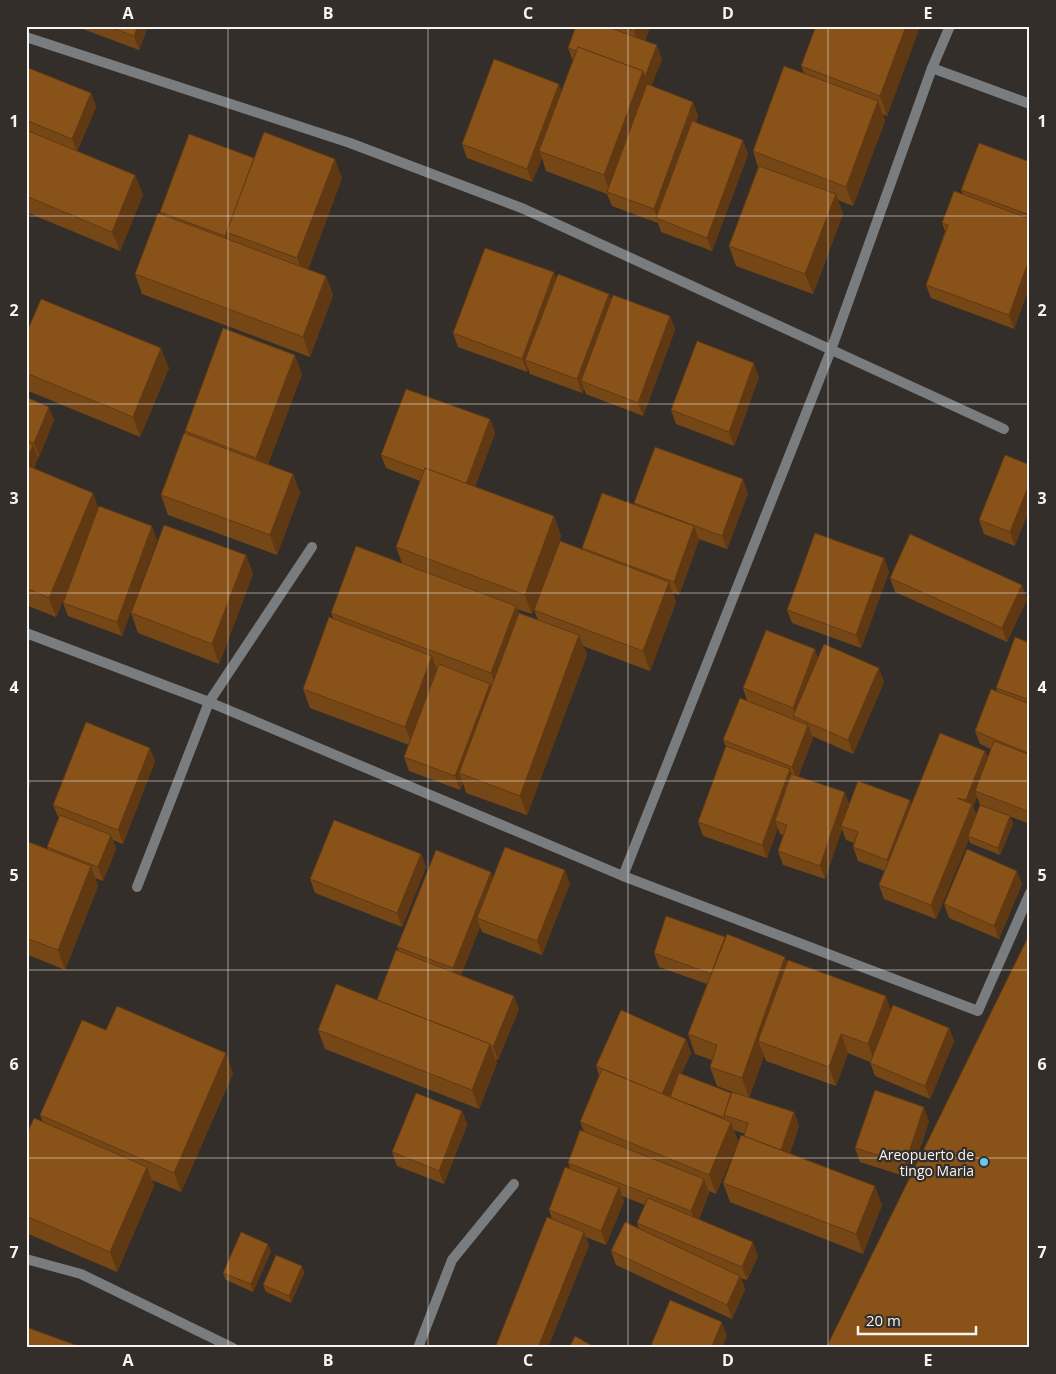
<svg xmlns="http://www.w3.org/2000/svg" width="1056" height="1374" viewBox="0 0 1056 1374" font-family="'Open Sans',sans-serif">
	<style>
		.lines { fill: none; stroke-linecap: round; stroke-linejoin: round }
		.service { stroke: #7a7d7f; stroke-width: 10 }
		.minor { stroke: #7a7d7f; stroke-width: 10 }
		.wall { fill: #764716 }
		.shaded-wall { fill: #603912 }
		.building { fill: #895219; stroke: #603912 }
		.grid { fill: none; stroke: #f7f4f1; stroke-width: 1; stroke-opacity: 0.55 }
		.poi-dot { fill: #6bc3f2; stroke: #332e2a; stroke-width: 2 }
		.labels { text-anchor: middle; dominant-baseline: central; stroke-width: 4.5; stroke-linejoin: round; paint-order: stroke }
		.poi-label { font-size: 14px; fill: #f7f4f1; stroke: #332e2a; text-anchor: end }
		.neatline { fill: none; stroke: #f7f4f1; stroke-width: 2 }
		.grid-label { font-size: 16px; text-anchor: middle; font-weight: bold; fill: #f7f4f1 }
	</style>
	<rect width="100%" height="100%" fill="#332e2a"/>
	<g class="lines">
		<!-- service -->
		<path class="service" d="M932,68L1030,104"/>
		<!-- minor -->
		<g class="minor">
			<path d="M26,37L350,143L524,209L1004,429"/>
			<path d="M26,633L209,702L623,876L978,1011L1030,893"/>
			<path d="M623,876L831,350L932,68L950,26"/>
			<path d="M137,887L209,702L312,547"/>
			<path d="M26,1259L81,1274L233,1348"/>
			<path d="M418,1348L452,1260L514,1184"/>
		</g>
	</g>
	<!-- wall -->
	<g class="wall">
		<path d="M75,26H148L139,50Z"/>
		<path d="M576,26H650L645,41L662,59L651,86L698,115L696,123L748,154L712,251L661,232L658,223L612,206L607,194L546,171L542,158L532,182L467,158L462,144L562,91L573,61L568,48Z"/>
		<path d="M920,26L887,116L883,114L885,121L853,206L838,200L843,214L813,294L736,266L729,246L758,167L753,151L804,73L801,66Z"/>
		<path d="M26,67L91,93L96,107L77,151L135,175L143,195L120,251L26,212Z"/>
		<path d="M1030,162V285L1014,329L931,298L926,285L945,231L942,223L963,194L961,190Z"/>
		<path d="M342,178L308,269L326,276L333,295L310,357L142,294L135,274L161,215L160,212Z"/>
		<path d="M556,279L609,294L611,300L670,316L675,330L643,416L586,394L584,389L582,393L530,374L528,368L527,372L458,347L453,333Z"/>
		<path d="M26,334L169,368L140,437L26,390Z"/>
		<path d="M302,374L268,464L293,474L300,493L277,555L168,515L161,495L185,434V431Z"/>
		<path d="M759,377L734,446L676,424L671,410Z"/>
		<path d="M26,397L54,420L39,457L37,456L38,458L34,468L98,508L157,540L122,636L68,616L63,603L72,580L56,617L26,605Z"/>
		<path d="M490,419L495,433L475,487L554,516L561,536L532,614L517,609L519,614L538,620L534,610L583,550L582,548L635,504L634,503L748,493L727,549L699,539V540L679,595L673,593L676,602L650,671L583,646L587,655L527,815L466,793L463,783L460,790L409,771L404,757L409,745L310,708L303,689L333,618L331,613L402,563L396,547L420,481L386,468L381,455Z"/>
		<path d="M1005,455L1015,546L984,534L979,520Z"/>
		<path d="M246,555L253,574L219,664L138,633L131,613Z"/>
		<path d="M884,558L889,572L861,648L792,623L787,610Z"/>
		<path d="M890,578L1027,599L1007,642L895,592Z"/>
		<path d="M1030,643V824L980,805L977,797L973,807L976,814L1010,816L1013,824L1000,855L970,843L969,839L936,919L884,899L879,885L885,871L858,861L853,847L854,843L846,840L842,829L825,879L783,865L778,851L783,835L780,834L778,828L767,858L703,836L698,822L726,747L723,740L747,701L743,688L818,657L884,682L853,754L812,736L813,738L798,777L849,804L910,800L911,805L985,751L988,758L991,749L980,744L975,731L997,691L996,688Z"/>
		<path d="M155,761L123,844L113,840L116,849L103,881L95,878L98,886L65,970L26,954V841L48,849L47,847L59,819L53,805Z"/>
		<path d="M421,854L426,867L402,927L315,893L310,879Z"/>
		<path d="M493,877L570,883L542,955L482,932L480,927L461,975L519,1009L498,1060L496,1059L497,1063L479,1109L325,1049L318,1030L377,1000L399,951L397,947Z"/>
		<path d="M1022,884L999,939L949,918L944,904Z"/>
		<path d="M654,953L787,963L891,1011L949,1028L954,1041L930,1099L875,1076L870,1062L848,1053L836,1086L766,1061L764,1056L749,1098L794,1112L799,1126L790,1153L882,1205L863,1254L730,1202L723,1183L745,1134L734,1130L738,1142L716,1194L709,1191V1193L699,1219L758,1256L747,1280L741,1278L745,1289L732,1319L616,1265L611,1251L639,1229L637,1223L645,1205L622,1196L624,1201L606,1245L586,1237L589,1246L552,1219L549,1210L570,1168L568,1163L584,1132L580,1122L599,1075L596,1066L686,1039L691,1053L681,1074L731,1093L743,1096L717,1086L710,1067L712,1060L695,1054L688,1034L707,984L659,967Z"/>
		<path d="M106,1030L233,1073L181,1192L152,1180L154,1186L117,1272L26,1233V1136L43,1122L40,1115Z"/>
		<path d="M462,1111L467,1125L444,1184L397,1166L392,1152Z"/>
		<path d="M929,1121L912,1173L910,1178L860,1162L855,1148Z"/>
		<path d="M271,1251L253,1292L226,1280L223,1273Z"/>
		<path d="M302,1266L304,1273L291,1303L266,1292L263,1285Z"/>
	</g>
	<!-- shaded-wall -->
	<g class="shaded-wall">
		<path d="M138,26H148L139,50L134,36Z"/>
		<path d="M636,26H650L641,51L634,31Z"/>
		<path d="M906,26H920L887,116L880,96Z"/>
		<path d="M657,45L662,59L610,193L604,175L643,71Z"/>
		<path d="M559,84L564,97L539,151L542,158L532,182L527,169Z"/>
		<path d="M91,93L96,107L77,152L72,139Z"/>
		<path d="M878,101L885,121L853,206L846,187Z"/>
		<path d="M693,102L698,115L660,219L657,218L654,209Z"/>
		<path d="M743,140L748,154L712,251L707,238Z"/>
		<path d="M335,159L342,178L305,278L297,258Z"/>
		<path d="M135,175L143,195L120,251L112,232Z"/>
		<path d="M836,194L843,214L813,294L805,274Z"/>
		<path d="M226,232L231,246L230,250L225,236Z"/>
		<path d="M1030,257V285L1014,329L1009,315Z"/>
		<path d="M554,272L559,286L525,360L528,368L527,372L522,359Z"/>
		<path d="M326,276L333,295L310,357L303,337Z"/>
		<path d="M609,294L614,307L581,381L584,389L582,393L577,379Z"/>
		<path d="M670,316L675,330L643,416L638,403Z"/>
		<path d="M161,348L169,368L140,437L133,417Z"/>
		<path d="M295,355L302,374L263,478L256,458Z"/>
		<path d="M754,363L759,377L734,446L729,432Z"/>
		<path d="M49,407L54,420L39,457L34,443Z"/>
		<path d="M490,419L495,433L470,500L465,486Z"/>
		<path d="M33,445L38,458L26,486V461Z"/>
		<path d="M293,474L300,493L277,555L270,535Z"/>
		<path d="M743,479L748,493L727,549L722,536Z"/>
		<path d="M1030,482V508L1015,546L1010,532Z"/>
		<path d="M93,493L100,512L56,617L49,598Z"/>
		<path d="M554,516L561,536L532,614L525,595Z"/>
		<path d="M152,526L157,540L122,636L117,622Z"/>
		<path d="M694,526L699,540L679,595L674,582Z"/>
		<path d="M246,555L253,574L219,664L212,644Z"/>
		<path d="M884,558L889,572L861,648L856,635Z"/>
		<path d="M669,582L676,602L650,671L643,651Z"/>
		<path d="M1022,585L1027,599L1007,642L1002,628Z"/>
		<path d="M516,606L523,626L498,692L491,673Z"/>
		<path d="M579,635L587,655L527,815L520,796Z"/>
		<path d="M815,649L820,663L796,717L793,708Z"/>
		<path d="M432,656L439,675L413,746L405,727Z"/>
		<path d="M879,668L884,682L853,754L848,740Z"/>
		<path d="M490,684L495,697L459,773L463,783L460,790L455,776Z"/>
		<path d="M808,725L813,738L797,780L792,767Z"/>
		<path d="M150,748L155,761L123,844L118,830Z"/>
		<path d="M985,751L990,764L975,791L977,797L973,807L977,817L968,836L969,839L936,919L931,905L970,810L966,800Z"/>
		<path d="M790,769L795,782L775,821L778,828L767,858L762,845Z"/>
		<path d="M26,770L31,783L26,795Z"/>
		<path d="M845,792L850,806L841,826L842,829L825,879L820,866Z"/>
		<path d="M910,800L915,814L892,874L887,860Z"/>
		<path d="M1010,816L1013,824L1000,855L998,848Z"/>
		<path d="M111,835L116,849L103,881L98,867Z"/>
		<path d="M421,854L426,867L402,927L397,913Z"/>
		<path d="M91,866L98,886L65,970L58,950Z"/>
		<path d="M565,870L570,883L542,955L537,941Z"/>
		<path d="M1017,871L1022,884L999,939L994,926Z"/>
		<path d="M491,872L496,885L477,918L480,927L458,982L453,968Z"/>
		<path d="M785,957L792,977L758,1041L764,1056L749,1098L742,1078Z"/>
		<path d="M514,996L519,1009L498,1060L493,1047Z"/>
		<path d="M886,996L893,1016L875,1064L868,1044Z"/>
		<path d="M949,1028L954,1041L930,1099L925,1086Z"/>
		<path d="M841,1034L848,1053L836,1086L829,1067Z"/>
		<path d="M686,1039L691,1053L671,1098L661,1095Z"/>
		<path d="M490,1044L497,1063L479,1109L472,1090Z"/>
		<path d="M226,1053L233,1073L181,1192L174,1173Z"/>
		<path d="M924,1107L929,1121L910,1178L905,1164Z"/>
		<path d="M462,1111L467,1125L444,1184L439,1171Z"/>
		<path d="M794,1112L799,1126L786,1165L781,1151Z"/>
		<path d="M731,1122L738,1142L716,1194L709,1175Z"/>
		<path d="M147,1167L154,1186L117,1272L110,1252Z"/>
		<path d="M704,1179L709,1193L696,1225L691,1211Z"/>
		<path d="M875,1186L882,1205L863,1254L856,1234Z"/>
		<path d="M619,1187L624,1201L606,1245L601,1231Z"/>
		<path d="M584,1232L589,1246L548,1348H538Z"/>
		<path d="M753,1242L758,1256L747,1280L742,1267Z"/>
		<path d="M268,1244L271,1251L253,1292L251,1284Z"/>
		<path d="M302,1266L304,1273L291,1303L289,1296Z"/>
		<path d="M740,1276L745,1289L732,1319L727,1305Z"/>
		<path d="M722,1322L727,1336L722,1348H711Z"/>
	</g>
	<!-- building -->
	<g class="building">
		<path d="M107,26H138L134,36Z"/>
		<path d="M576,26H605L657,45L645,77L643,71L578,47L577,51L568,48Z"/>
		<path d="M622,26H636L634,31Z"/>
		<path d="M816,26H906L880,96L801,66Z"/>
		<path d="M578,47L643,71L604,175L539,151Z"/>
		<path d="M494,59L559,84L527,169L462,144Z"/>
		<path d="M784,66L878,101L846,187L753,151Z"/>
		<path d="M26,67L91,93L72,139L26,120Z"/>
		<path d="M647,84L693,102L654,209L607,192Z"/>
		<path d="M692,121L743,140L707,238L656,218Z"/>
		<path d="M26,130L135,175L112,232L26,196Z"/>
		<path d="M264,132L335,159L297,258L226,232Z"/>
		<path d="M189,134L254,158L225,236L160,212Z"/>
		<path d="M979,143L1030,162V215L961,190Z"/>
		<path d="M759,166L836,194L805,274L729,246Z"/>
		<path d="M954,191L1030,219V257L1009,315L926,285L948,225L942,223Z"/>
		<path d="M158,213L326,276L303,337L135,274Z"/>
		<path d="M485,248L554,272L522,359L453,333Z"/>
		<path d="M558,274L609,294L577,379L525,360Z"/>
		<path d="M613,295L670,316L638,403L581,381Z"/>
		<path d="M41,299L161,348L133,417L26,373V334Z"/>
		<path d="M223,328L295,355L256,458L185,431Z"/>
		<path d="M697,341L754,363L729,432L671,410Z"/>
		<path d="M1030,366V373L1027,372Z"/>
		<path d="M406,389L490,419L466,484L425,468L424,471L381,455Z"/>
		<path d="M26,397L49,407L34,443L26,440Z"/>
		<path d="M184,433L293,474L270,535L161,495Z"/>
		<path d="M26,442L33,445L26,461Z"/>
		<path d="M655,447L743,479L722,536L634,503Z"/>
		<path d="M1005,455L1030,465V482L1010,532L979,520Z"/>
		<path d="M26,465L93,493L49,598L26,588Z"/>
		<path d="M425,468L554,516L525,595L396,547Z"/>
		<path d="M602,493L694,526L674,582L582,548Z"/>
		<path d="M99,506L152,526L117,622L63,603Z"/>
		<path d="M164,525L246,555L212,644L131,613Z"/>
		<path d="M815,533L884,558L856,635L787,610Z"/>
		<path d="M910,534L1022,585L1002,628L890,578Z"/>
		<path d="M560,541L669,582L643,651L534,610Z"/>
		<path d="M356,546L516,606L491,673L331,613Z"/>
		<path d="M519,613L579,635L520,796L459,773Z"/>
		<path d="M329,617L432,656L405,727L303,689Z"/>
		<path d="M766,630L815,649L793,708L743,688Z"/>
		<path d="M1015,637L1030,643V700L996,688Z"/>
		<path d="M824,644L879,668L848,740L793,716Z"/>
		<path d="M439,664L490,684L455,776L404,757Z"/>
		<path d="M991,689L1030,704V754L975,731Z"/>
		<path d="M740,698L808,725L792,767L723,740Z"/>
		<path d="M86,722L150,748L118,830L53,805Z"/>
		<path d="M940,733L985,751L966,800L957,798L972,804L931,905L879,885Z"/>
		<path d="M994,741L1030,755V812L975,791Z"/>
		<path d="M726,746L790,769L762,845L698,822Z"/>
		<path d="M791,774L845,792L820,866L778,851L787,825L775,821Z"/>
		<path d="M858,781L910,800L887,860L853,847L858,832L841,826Z"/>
		<path d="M980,805L1010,816L998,848L968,836Z"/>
		<path d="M60,815L111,835L98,867L47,847Z"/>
		<path d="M334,820L421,854L397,913L310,879Z"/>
		<path d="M26,841L91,866L58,950L26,938Z"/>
		<path d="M505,847L565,870L537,941L477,918Z"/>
		<path d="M967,849L1017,871L994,926L944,904Z"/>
		<path d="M436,850L491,872L453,968L397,947Z"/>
		<path d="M666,916L725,937L711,974L654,953Z"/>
		<path d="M1030,933V1348H826Z"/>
		<path d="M727,934L785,957L742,1078L710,1067L717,1045L688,1034Z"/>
		<path d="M396,950L514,996L493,1047L491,1046L490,1044L377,1000Z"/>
		<path d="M788,960L886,996L868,1044L841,1034L829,1067L758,1041Z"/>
		<path d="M336,984L490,1044L472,1090L318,1030Z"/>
		<path d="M893,1005L949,1028L925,1086L870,1063Z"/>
		<path d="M117,1006L226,1053L174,1173L40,1115L82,1020L106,1030Z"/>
		<path d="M621,1010L686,1039L662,1094L596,1066Z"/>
		<path d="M602,1069L731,1122L709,1175L580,1122Z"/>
		<path d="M679,1073L731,1093L724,1115L725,1118L670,1097Z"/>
		<path d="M875,1090L924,1107L905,1164L855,1148Z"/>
		<path d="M732,1092L794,1112L781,1150L744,1136L748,1123L724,1115Z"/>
		<path d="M416,1093L462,1111L439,1171L392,1152Z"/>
		<path d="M34,1118L147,1167L110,1252L26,1216V1136Z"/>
		<path d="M580,1130L704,1179L691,1211L568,1163Z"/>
		<path d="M741,1135L875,1186L856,1234L723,1183Z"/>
		<path d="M565,1167L619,1187L601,1231L549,1210Z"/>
		<path d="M648,1198L753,1242L742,1267L637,1223Z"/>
		<path d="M547,1217L584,1232L538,1348H495Z"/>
		<path d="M625,1222L740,1276L727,1305L611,1251Z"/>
		<path d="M241,1232L268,1244L251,1284L223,1273Z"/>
		<path d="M276,1255L302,1266L289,1296L263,1285Z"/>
		<path d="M670,1300L722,1322L711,1348H650Z"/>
		<path d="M26,1327L84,1348H26Z"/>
		<path d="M575,1336L596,1348H569Z"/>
	</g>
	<!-- grid -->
	<path class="grid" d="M228,26V1348M428,26V1348M628,26V1348M828,26V1348M26,216H1030M26,404H1030M26,593H1030M26,781H1030M26,970H1030M26,1158H1030"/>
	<!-- markers -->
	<circle class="poi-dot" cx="984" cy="1162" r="5"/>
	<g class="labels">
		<!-- poi labels -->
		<g class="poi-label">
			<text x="974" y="1154">Areopuerto de<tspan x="974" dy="16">tingo Maria</tspan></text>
		</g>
	</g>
	<!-- border -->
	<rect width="1056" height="1374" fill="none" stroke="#332e2a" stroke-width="55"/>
	<!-- scale -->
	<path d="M858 1326v8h118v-8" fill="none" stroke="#f7f4f1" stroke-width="2.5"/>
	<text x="866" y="1326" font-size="15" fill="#f7f4f1" stroke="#332e2a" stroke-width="4" paint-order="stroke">20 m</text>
	<rect x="28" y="28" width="1000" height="1318" class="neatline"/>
	<g class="grid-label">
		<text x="128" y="19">A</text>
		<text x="328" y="19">B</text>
		<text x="528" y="19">C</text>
		<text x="728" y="19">D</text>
		<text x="928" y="19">E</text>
		<text x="14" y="127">1</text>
		<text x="1042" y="127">1</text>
		<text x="14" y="316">2</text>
		<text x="1042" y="316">2</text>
		<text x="14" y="504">3</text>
		<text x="1042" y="504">3</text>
		<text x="14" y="693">4</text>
		<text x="1042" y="693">4</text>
		<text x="14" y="881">5</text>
		<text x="1042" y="881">5</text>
		<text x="14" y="1070">6</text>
		<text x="1042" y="1070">6</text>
		<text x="14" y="1258">7</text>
		<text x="1042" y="1258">7</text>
		<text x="128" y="1366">A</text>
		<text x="328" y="1366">B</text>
		<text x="528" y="1366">C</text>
		<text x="728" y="1366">D</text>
		<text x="928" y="1366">E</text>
	</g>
</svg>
